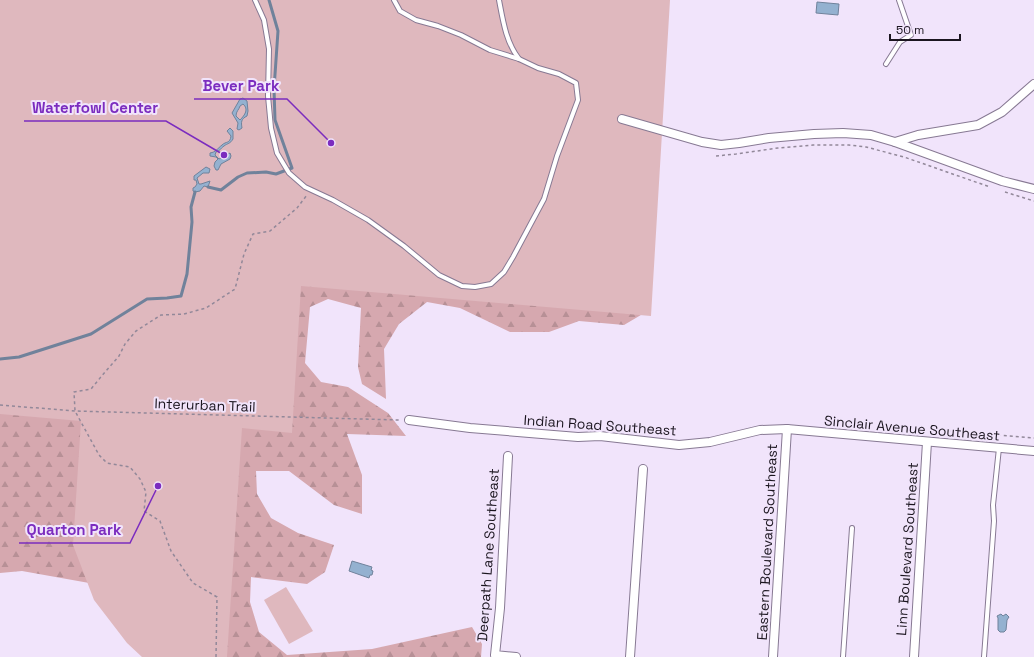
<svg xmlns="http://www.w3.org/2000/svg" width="1034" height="657" viewBox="0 0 1034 657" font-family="'Space Grotesk',sans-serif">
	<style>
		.forest { fill: url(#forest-firs) }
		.green { fill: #dfb8be }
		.water { fill: #94b1d0; stroke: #70829b; fill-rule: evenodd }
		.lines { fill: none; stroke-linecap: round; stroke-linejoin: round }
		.stream { stroke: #70829b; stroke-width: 3 }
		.lane-casing { stroke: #877993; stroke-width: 6 }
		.street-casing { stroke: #877993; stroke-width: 10 }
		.path { stroke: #928899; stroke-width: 1.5; stroke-dasharray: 3 3; stroke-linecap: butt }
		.lane { stroke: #fff; stroke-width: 4 }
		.street { stroke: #fff; stroke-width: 8 }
		.labels { text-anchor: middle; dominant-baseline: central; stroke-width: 4; stroke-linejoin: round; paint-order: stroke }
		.street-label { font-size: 14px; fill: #1b151f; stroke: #f1e4fb }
		.leader { fill: none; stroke: #7b2cbf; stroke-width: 1.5 }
		.callout-dot { fill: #7b2cbf; stroke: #f1e4fb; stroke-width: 1.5 }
		.callout-label { font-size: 15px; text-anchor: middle; font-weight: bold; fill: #7b2cbf; stroke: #f1e4fb; stroke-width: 4; stroke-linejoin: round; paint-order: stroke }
	</style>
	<defs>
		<pattern id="forest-firs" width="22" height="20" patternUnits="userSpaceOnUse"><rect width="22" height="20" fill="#d6a8af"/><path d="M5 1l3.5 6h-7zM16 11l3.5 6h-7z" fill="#b79096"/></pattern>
	</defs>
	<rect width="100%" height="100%" fill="#f1e4fb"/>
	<!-- forest -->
	<path class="forest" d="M0,0L646,312L624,325L579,321L549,332H510L460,308L427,302L399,324L384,349L386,399L362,384L358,367L361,308L328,299L310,307L305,363L321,382L348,387L388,413L406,436L347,434L362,475V514L334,505L289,471H256L257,494L271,518L298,533L334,545L325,572L307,584L251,577L250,602L259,632L287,655L372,649L472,627L482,644L481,657H172L106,586L22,571L0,573Z"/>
	<!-- green -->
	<g class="green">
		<path d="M0,0H670L651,316L301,286L292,433L242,428L227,657H142L127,643L94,600L73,545L81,421L0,414Z"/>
		<path d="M286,587L313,631L289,644L264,600Z"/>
	</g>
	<!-- water -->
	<g class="water">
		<path d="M817,2L839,4L838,15L816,13Z"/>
		<path d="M243,98L247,101L248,111L247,116C241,119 241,122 242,128L239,130L237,129L238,123L232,113L240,99ZM243,104C249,109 245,115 240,120L236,116C236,111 239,110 240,106Z"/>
		<path d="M230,128L233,131V139C230,144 228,143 224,146C220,149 221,150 216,152L215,155L219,159L230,153L231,156L230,159L221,164L218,170H216L214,166L215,162L218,159L216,157L210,156V153C216,152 217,149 222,145C226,141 230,144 231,136L227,131Z"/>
		<path d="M206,167L210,169L209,173H203L197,178L199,184H201L210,181L208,187L204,186L200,191L195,192L193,191V188L195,187L197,184L196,180H194V176Z"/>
		<path d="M352,561L372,567L371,570L373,571L372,575H370L369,578L349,571Z"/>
		<path d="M1001,614L1003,616L1006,614L1009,617L1007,620L1006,630L1004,632H1000L998,630V618L997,616Z"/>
	</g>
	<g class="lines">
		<!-- stream -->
		<g class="stream">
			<path d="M208,187L221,190L238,177L247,173L266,172L276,174L292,168L275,120L274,89L278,31L269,0"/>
			<path d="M0,359L19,357L91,334L147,299L167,298L181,296L187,274L192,222L191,207L195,192"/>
		</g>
		<!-- lane casing -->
		<g class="lane-casing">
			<g id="lane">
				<path d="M255,0L264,20L269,49L268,96L271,128L277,153L289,173L305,187L333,200L368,220L404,246L439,275L462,286L475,287L491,284L504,272L513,257L544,199L557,156L578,100L576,83L559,74L538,68L519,59L490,50L461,35L438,26L416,20L400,11L394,0"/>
				<path d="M499,0C503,21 506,42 519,59"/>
				<path d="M886,64L900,42L911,35L899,0"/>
				<path d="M843,657L852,528"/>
				<path d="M984,657L994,521L993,505L999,448"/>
			</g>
		</g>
		<!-- street casing -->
		<g class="street-casing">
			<g id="street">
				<path d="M622,119L702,142L721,145L739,143L769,138L814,134L843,133L871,135L895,142L1002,181L1034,189"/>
				<path d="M895,142L918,135L978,125L1002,112L1034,84"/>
				<path d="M409,420L470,428L578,437L600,436L679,445L710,442L760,430L787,429L1034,451"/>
				<path d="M508,456L500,608L495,655L516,657"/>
				<path d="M630,657L643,469"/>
				<path d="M773,657L787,429"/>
				<path d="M914,657L927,442"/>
			</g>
		</g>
		<!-- path -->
		<g class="path">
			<path d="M716,156L736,154L778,148L813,145H849L866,147L904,157L990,187"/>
			<path d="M1005,192L1034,201"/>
			<path d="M0,405L75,411L400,420"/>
			<path d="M938,430L1034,438"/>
			<path d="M216,657L217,597L193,583L171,551L160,521L144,511L146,492L140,479L130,467L107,463L99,455L75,411L74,392L91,389L105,372L119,356L125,344L136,331L161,315L184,314L206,308L235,289L244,254L253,234L270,231L297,208L307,195"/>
		</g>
		<!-- lane -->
		<use href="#lane" class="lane"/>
		<!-- street -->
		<use href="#street" class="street"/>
	</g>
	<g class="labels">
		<!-- street labels -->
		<g class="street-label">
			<text transform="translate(205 405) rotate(2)">Interurban Trail</text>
			<text transform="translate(600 425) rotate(4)">Indian Road Southeast</text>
			<text transform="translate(912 428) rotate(5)">Sinclair Avenue Southeast</text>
			<text transform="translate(767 542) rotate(-87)">Eastern Boulevard Southeast</text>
			<text transform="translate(907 549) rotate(-86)">Linn Boulevard Southeast</text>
			<text transform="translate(488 555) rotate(-86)">Deerpath Lane Southeast</text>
		</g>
	</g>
	<!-- callouts -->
	<path class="leader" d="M331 143L287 99H194M224 155L166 121H24M158 486L130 543H19"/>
	<g class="callout-dot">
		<circle cx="331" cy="143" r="4"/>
		<circle cx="224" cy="155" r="4"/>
		<circle cx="158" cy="486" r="4"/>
	</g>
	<g class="callout-label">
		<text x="241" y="91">Bever Park</text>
		<text x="95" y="113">Waterfowl Center</text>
		<text x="74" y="535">Quarton Park</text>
	</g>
	<!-- scale -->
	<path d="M890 34v6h70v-6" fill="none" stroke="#1b151f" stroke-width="2"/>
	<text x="896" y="34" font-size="12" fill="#1b151f" stroke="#f1e4fb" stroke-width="3" paint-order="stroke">50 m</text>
</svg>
